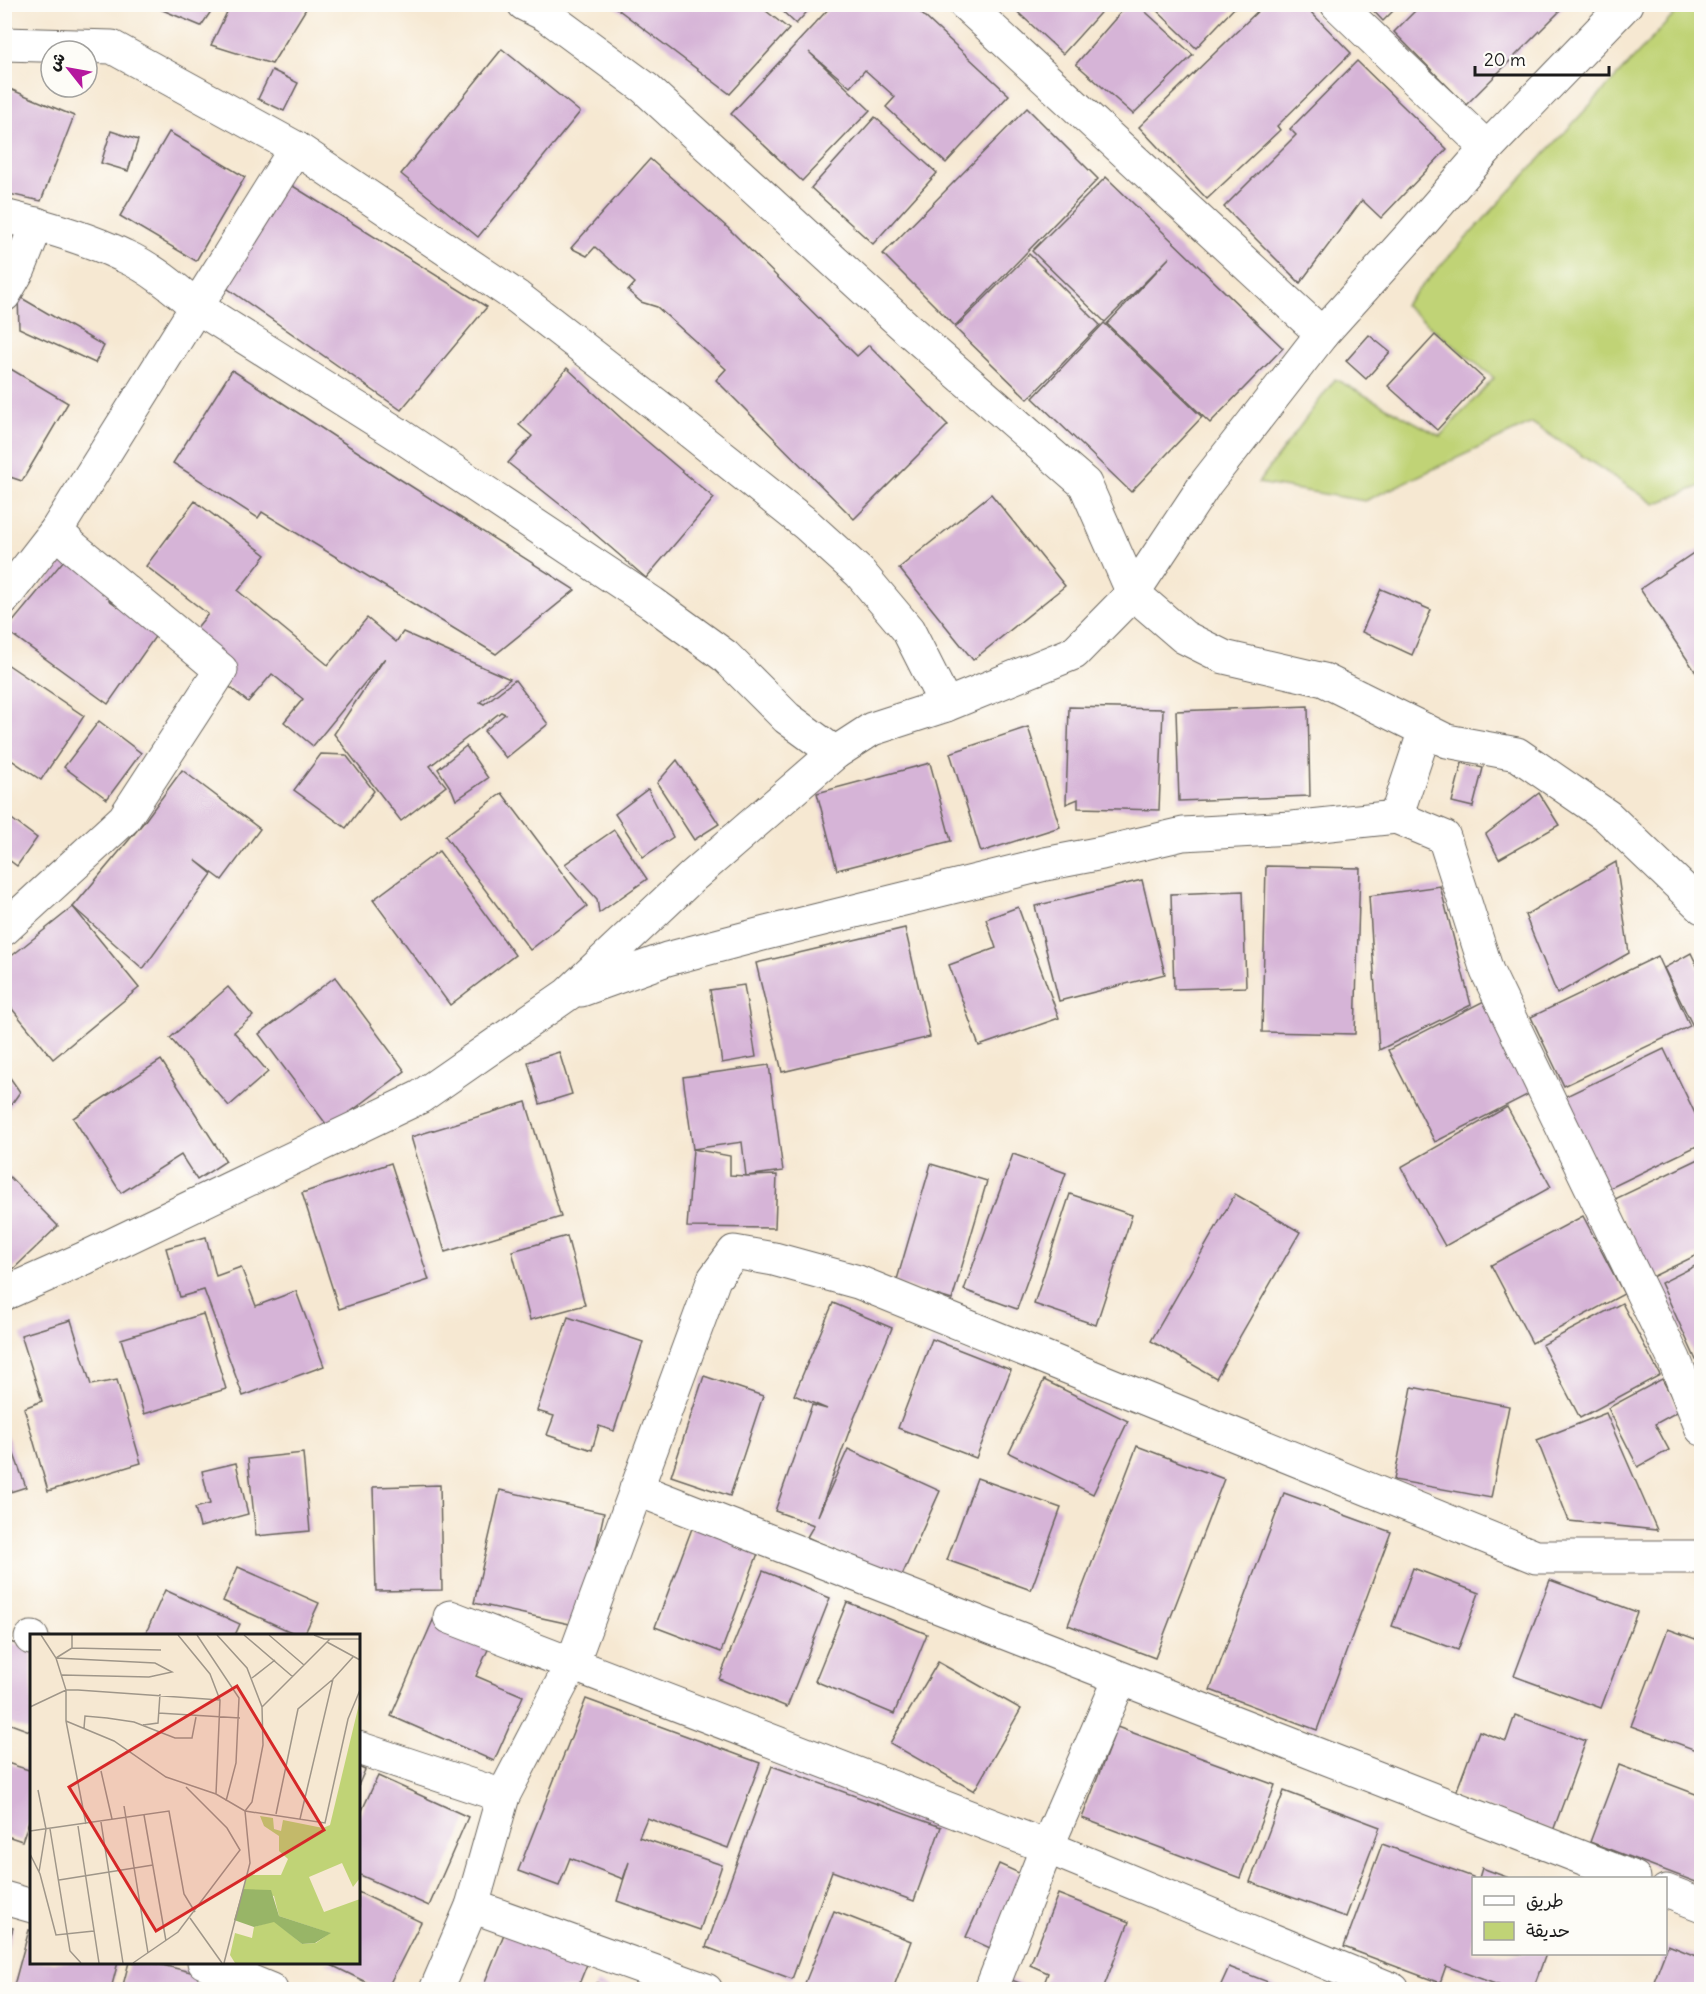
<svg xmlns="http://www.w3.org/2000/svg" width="1706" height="1994" viewBox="0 0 1706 1994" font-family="Delius,'Playpen Sans Arabic',sans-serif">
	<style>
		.green { fill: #c0d376; stroke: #6e7849; stroke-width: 1.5 }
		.building { fill: #d6b4d7; fill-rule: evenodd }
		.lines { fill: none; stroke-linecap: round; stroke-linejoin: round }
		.street-casing { stroke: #68635c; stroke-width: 35 }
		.street { stroke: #fff; stroke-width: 33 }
		.inset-road { fill: none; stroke: #9f9689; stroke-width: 1.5 }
		.view { fill: #d62828; fill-opacity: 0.15; stroke: #d62828; stroke-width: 3 }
		.inset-edge { fill: none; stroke: #1c1c1c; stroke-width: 3 }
	</style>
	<rect width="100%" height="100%" fill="#fdfcf7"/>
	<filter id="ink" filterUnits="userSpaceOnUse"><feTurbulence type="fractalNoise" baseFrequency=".0167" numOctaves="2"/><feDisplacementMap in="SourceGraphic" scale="12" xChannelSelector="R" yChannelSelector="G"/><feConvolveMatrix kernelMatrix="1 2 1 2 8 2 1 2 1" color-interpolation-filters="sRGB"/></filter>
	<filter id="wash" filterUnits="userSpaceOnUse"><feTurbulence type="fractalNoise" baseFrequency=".008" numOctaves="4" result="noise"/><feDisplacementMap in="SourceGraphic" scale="24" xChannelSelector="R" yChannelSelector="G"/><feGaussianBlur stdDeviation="1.35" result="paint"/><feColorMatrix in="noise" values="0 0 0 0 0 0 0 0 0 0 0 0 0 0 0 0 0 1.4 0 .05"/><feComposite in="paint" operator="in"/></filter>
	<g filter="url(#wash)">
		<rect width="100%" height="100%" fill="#f6e8d2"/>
		<!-- green -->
		<path class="green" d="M1684,4L1702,5L1701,486L1655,504L1532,423L1365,501L1258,483L1335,379L1440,436L1494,378L1404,305Z"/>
		<g id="blocks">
			<!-- building -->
			<g class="building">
				<path d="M148,4H216L201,26Z"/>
				<path d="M231,4H309L272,64L211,45Z"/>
				<path d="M611,4H757L789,29L730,94Z"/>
				<path d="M775,4H814L796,24Z"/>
				<path d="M833,4H911L1009,95L946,163L886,107L895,97L865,70L850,87L809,52L870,110L802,181L731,114Z"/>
				<path d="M1009,4H1108L1063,54Z"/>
				<path d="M1128,4H1137L1193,55L1133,114L1076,64Z"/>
				<path d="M1150,4H1238L1196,48Z"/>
				<path d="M1265,4H1303L1351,53L1277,126L1280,130L1207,199L1139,127Z"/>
				<path d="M1367,4H1400L1383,21Z"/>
				<path d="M1422,4H1567L1466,105L1394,32Z"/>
				<path d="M502,49L580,112L478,237L401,174Z"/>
				<path d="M1357,61L1447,149L1381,218L1362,200L1300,283L1224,207L1296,135L1290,129Z"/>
				<path d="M272,70L298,83L284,111L258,99Z"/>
				<path d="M5,87L74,116L41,201L4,193Z"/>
				<path d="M1027,108L1098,179L955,326L883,254Z"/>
				<path d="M875,117L937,173L873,244L811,188Z"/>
				<path d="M111,131L138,140L128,171L101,163Z"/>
				<path d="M169,132L245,177L196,261L120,216Z"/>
				<path d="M650,159L728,228L857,356L869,345L948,425L854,519L716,380L726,369L657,307L641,302L628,291L635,283L595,247L587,256L571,248Z"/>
				<path d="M1106,177L1283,348L1210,423L1107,324L1170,257L1105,322L1032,251Z"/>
				<path d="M280,178L487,307L401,410L214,279Z"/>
				<path d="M1029,254L1100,325L1028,399L955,328Z"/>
				<path d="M18,296L104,346L95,363L19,328Z"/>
				<path d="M1104,323L1202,417L1131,492L1033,398Z"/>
				<path d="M1369,335L1390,352L1366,379L1346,361Z"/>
				<path d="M1435,335L1484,379L1437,430L1388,386Z"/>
				<path d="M4,365L68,403L22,481L4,475Z"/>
				<path d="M567,368L635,431L714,498L646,578L567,510L508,463L532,436L519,425Z"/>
				<path d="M232,370L398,478L575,590L496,654L262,512L258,518L173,463Z"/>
				<path d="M991,494L1065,586L973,660L899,568Z"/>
				<path d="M195,501L266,555L238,591L328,665L367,618L396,642L403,632L510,679L480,702L484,704L515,680L548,724L506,758L484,731L505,714L501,712L430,766L446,786L401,821L334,734L385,658L313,746L284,722L303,699L272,674L248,702L181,647L208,614L146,566Z"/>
				<path d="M74,548L123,589L109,600L157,634L108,704L6,630Z"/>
				<path d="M1701,548V680L1640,589Z"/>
				<path d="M1381,589L1431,610L1412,655L1362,632Z"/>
				<path d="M4,662L84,716L41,780L4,755Z"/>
				<path d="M1308,706L1310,796L1179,801L1176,711Z"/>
				<path d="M1069,707L1163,709L1159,810L1078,808V799L1066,804Z"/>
				<path d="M99,721L141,753L107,799L64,767Z"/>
				<path d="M1028,727L1060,827L981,852L950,753Z"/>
				<path d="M466,746L488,778L456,800L452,790L438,769Z"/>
				<path d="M321,754L346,755L374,791L346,828L294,790Z"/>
				<path d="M677,760L719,824L694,840L657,783Z"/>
				<path d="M930,763L951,841L837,870L817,793Z"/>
				<path d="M1462,763L1483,768L1473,807L1452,802Z"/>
				<path d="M182,770L260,829L222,880L195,860L212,874L143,969L73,907L144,822Z"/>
				<path d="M648,789L673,837L643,857L615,814Z"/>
				<path d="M502,793L587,906L530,950L445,836Z"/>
				<path d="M1539,793L1559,825L1499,859L1486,834Z"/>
				<path d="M5,814L37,838L17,866L5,857Z"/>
				<path d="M614,830L647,879L599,913L597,899L565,864Z"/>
				<path d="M439,851L515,955L450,1005L373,900Z"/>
				<path d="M1616,862L1629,953L1557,994L1525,915Z"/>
				<path d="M1266,866L1360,868L1355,1034L1262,1032Z"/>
				<path d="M1142,880L1165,974L1059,1001L1035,906Z"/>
				<path d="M1440,886L1471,1005L1379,1050L1369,896Z"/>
				<path d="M1243,891L1246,987L1174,989L1171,894Z"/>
				<path d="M73,907L139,988L53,1059L4,999V962Z"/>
				<path d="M1018,907L1059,1018L979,1046L949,965L996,948L986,919Z"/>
				<path d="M905,928L930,1037L782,1072L756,963Z"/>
				<path d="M1691,953L1701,974V1027L1695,1030L1664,968Z"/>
				<path d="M1658,956L1690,1026L1564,1086L1531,1017Z"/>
				<path d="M335,977L405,1071L329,1128L259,1034Z"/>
				<path d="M744,985L756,1057L722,1063L710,990Z"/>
				<path d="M228,987L253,1016L234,1032L268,1072L229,1106L170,1038Z"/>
				<path d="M1486,1000L1533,1092L1435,1142L1388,1050Z"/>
				<path d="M1664,1049L1701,1126V1144L1608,1189L1564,1097Z"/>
				<path d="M559,1052L572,1094L540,1104L528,1062Z"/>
				<path d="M161,1060L226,1161L197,1180L181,1155L121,1193L73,1118Z"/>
				<path d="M769,1065L783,1171L746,1176L777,1175L775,1228L687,1227L693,1149L683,1077ZM742,1142L746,1176L730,1175V1156L693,1149Z"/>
				<path d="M4,1069L20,1092L4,1115Z"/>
				<path d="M526,1102L561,1217L445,1252L411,1137Z"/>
				<path d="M1507,1107L1551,1187L1445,1246L1401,1167Z"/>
				<path d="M1013,1154L1066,1173L1017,1309L964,1290Z"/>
				<path d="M1701,1158V1253L1652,1277L1615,1199Z"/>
				<path d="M391,1163L429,1280L339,1309L302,1193Z"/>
				<path d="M931,1164L987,1181L952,1300L896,1283Z"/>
				<path d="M4,1171L58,1226L4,1278Z"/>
				<path d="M1070,1194L1132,1215L1096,1325L1034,1304Z"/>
				<path d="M1235,1194L1300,1232L1216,1378L1151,1341Z"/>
				<path d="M1583,1216L1624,1294L1532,1343L1491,1265Z"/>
				<path d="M567,1236L585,1305L530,1320L512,1251Z"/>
				<path d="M206,1237L216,1276L241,1267L256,1306L296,1291L324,1366L243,1396L204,1290L180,1297L166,1248Z"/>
				<path d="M1701,1263V1358L1696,1360L1661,1283Z"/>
				<path d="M833,1303L892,1328L853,1421L818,1516L848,1449L940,1491L900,1580L807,1537L814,1525L775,1511L812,1405L827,1409L794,1395Z"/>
				<path d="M1622,1303L1660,1375L1580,1418L1542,1345Z"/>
				<path d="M203,1314L226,1389L144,1414L121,1339Z"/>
				<path d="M568,1317L643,1342L614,1431L599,1426L592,1450L547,1435L554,1416L537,1411Z"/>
				<path d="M71,1320L91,1385L117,1380L141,1463L48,1491L24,1408L42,1401L21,1335Z"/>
				<path d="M932,1339L1011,1370L976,1458L898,1428Z"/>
				<path d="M704,1376L763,1396L730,1496L671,1476Z"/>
				<path d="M1662,1379L1679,1411L1655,1424L1669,1450L1638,1467L1608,1408Z"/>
				<path d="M1044,1380L1128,1421L1093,1494L1009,1453Z"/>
				<path d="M1412,1387L1509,1406L1491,1498L1394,1480Z"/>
				<path d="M1606,1413L1657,1530L1569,1521L1537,1440Z"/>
				<path d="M4,1427L26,1487L4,1494Z"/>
				<path d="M1137,1446L1224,1479L1155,1658L1068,1625Z"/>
				<path d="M303,1453L310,1531L256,1536L248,1459Z"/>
				<path d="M236,1463L248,1514L200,1527L195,1508L210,1504L202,1471Z"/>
				<path d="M977,1478L1061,1508L1031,1590L947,1560Z"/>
				<path d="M440,1485L442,1590L376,1591L373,1487Z"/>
				<path d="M500,1490L604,1513L579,1626L474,1603Z"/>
				<path d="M1284,1493L1391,1532L1317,1730L1210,1690Z"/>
				<path d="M694,1523L760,1548L721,1652L655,1627Z"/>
				<path d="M238,1567L319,1603L304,1635H298L223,1601Z"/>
				<path d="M1413,1568L1479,1593L1458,1650L1392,1626Z"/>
				<path d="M763,1571L830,1598L787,1707L719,1679Z"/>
				<path d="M1550,1580L1637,1612L1601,1708L1514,1676Z"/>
				<path d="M165,1590L240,1624L235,1635H145Z"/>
				<path d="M847,1602L927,1634L894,1714L815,1681Z"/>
				<path d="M434,1618L491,1643L476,1676L523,1696L494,1761L391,1716Z"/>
				<path d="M1668,1629L1701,1641V1752L1631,1726Z"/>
				<path d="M5,1640L32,1650V1732L5,1722Z"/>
				<path d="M938,1662L1021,1709L974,1791L890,1743Z"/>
				<path d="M586,1699L760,1763L728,1848L647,1818L639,1837L722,1865L700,1930L617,1901L629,1862L623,1879L570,1858L559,1886L518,1871Z"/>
				<path d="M1515,1715L1586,1741L1553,1831L1455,1795L1479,1731L1506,1741Z"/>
				<path d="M1117,1727L1275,1785L1240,1878L1082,1818Z"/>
				<path d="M4,1762L32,1771V1813L22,1841L4,1835Z"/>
				<path d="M1619,1765L1701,1796V1884L1590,1842Z"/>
				<path d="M772,1766L941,1827L914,1901L832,1871L792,1979L706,1947Z"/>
				<path d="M358,1767L365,1770L358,1786Z"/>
				<path d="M378,1776L468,1817L429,1906L358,1874V1819Z"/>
				<path d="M1284,1791L1380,1827L1346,1917L1250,1882Z"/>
				<path d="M1382,1844L1473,1877V1953L1546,1954L1533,1989H1509L1446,1966L1440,1983L1344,1947Z"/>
				<path d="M999,1864L1039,1882L1005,1955L966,1937Z"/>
				<path d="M1482,1868L1509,1878H1479Z"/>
				<path d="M358,1892L421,1922L387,1989H380L325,1962H358Z"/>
				<path d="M1058,1894L1129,1922L1103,1989L1086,1988L1042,1989L1048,1973L1030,1965Z"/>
				<path d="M834,1911L911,1941L893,1989H821L805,1983Z"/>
				<path d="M510,1919L592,1952L577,1989H482Z"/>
				<path d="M4,1925L13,1928L5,1956H4Z"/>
				<path d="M29,1930L32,1931V1962H118L111,1989H13Z"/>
				<path d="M1668,1945L1701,1958V1989H1651Z"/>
				<path d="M129,1962H150L211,1977L208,1989H122Z"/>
				<path d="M1229,1967L1286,1989H1219Z"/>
				<path d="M1009,1979L1035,1989H1005Z"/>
				<path d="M597,1983L612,1989H594Z"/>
			</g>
		</g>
	</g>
	<g filter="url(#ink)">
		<use href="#blocks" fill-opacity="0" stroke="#68635c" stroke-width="1.5"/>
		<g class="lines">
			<!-- street casing -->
			<g class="street-casing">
				<g id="street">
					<path d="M965,4L1322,334"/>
					<path d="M1337,4L1487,148"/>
					<path d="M1626,4L1487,148L1412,234L1322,334L1206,483L1133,593L1184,637L1224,657L1324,680L1447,741L1517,754L1607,816L1702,907"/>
					<path d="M4,44L112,47L296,148L517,297L667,413L806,524L860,573L908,630L946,705"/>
					<path d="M4,216C45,226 87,238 124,256C150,267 176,289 197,307L398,434L652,603L725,656L787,718L835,753"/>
					<path d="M4,295L19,269L37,224"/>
					<path d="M4,598L56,531L296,148"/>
					<path d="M1396,817L1425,730"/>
					<path d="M4,929L124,819L221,670L74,548L56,531"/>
					<path d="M581,990L667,959L766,933L1045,864L1102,853L1183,834L1292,828L1396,817L1444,837L1487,971L1674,1359L1702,1429"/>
					<path d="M4,1294L85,1258L420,1097L568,994L693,876L835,753L872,729L946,705L1074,653L1133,593L1085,484L910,331L645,88L546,15L524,4"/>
					<path d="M636,1489L1634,1878"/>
					<path d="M450,1617L1047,1847L1393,1990"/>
					<path d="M31,1638H32"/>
					<path d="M358,1748L503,1796"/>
					<path d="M1666,1891L1702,1905"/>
					<path d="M4,1898L32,1906"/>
					<path d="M472,1906L706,1990"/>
					<path d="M204,1962L271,1990"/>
					<path d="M436,1990L472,1906L503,1796L572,1664L714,1279L734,1252L774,1259L858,1282L1536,1557H1702"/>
					<path d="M991,1990L1047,1847L1120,1679"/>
				</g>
			</g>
			<!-- street -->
			<use href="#street" class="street"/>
		</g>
	</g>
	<!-- overview -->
	<g transform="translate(30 1634)">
		<rect width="330" height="330" fill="#f6e8d2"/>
		<path d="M330,66V244L323,253L312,229L279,243L294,278L330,265L329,329H205L200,321L205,299L222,304L224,293L244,287L272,310L286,309L300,299L249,282L244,262L213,255L217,241H251L258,225L249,217V202L234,192L230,182L243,184L244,195L251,197L253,186L293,194L300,191Z" fill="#c0d376"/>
		<path d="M213,255L241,256L249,282L301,299L285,309L272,310L244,288L224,293L204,286Z" fill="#98b567"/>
		<path class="inset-road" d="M11,1L26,24L36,56V87L56,190M148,1L180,40L190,66L186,160M167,1L209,64L206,129L196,167M214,1L263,43M239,1L274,31M284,1L294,5H330M297,8L330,26M42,14L131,16M26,24L125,29L142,38L119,43L32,41M26,24L42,14V1M222,44L245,26M0,73L36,56H48L190,66M232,73L300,5M128,79L210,84M36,87L84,107L136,143L186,160L215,177L222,168L233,111L232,73L217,34L187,1M113,91L128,89L130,60M54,94L55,82L77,84L104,88L145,104H162L166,83M71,137L82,185M8,156L16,195L9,238M94,172L118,319M246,180L268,75L302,46M114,181L136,307M270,185L303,45L323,23M71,188L93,329M48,192L69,329M20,195L40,317L51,329M0,197L139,177L154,260L165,278M0,220L10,240L26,301L64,297M29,246L123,231M160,284L192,329M103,329L148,298L210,216L197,194L156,153M194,329L220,229L215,177L295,189L318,85L330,56"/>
		<path class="view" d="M207,52L294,196L126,297L39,153Z"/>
		<rect width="330" height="330" class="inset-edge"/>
	</g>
	<!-- margin -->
	<rect width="1706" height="1994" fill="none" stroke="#fdfcf7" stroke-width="24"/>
	<!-- legend -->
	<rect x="1472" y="1877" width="195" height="78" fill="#fdfcf7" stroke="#a3a29f" stroke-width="1.5"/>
	<rect x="1484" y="1896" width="30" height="9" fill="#ffffff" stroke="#a3a29f" stroke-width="1.5"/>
	<text x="1526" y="1907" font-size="18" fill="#1c1c1c">طريق</text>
	<rect x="1484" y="1922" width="30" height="18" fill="#c0d376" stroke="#a3a29f" stroke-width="1.5"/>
	<text x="1526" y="1937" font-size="18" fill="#1c1c1c">حديقة</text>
	<!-- north arrow -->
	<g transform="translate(69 69) rotate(301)"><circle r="28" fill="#fdfcf7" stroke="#a3a29f" stroke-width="1.5"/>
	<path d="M0-4.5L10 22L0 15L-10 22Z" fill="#b5179e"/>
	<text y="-9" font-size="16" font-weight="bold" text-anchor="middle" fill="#1c1c1c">ش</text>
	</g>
	<!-- scale -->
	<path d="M1475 66v9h134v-9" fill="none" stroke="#1c1c1c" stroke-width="3"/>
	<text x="1484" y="66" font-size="18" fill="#1c1c1c" stroke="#fdfcf7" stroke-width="4.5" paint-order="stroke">20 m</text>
</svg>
